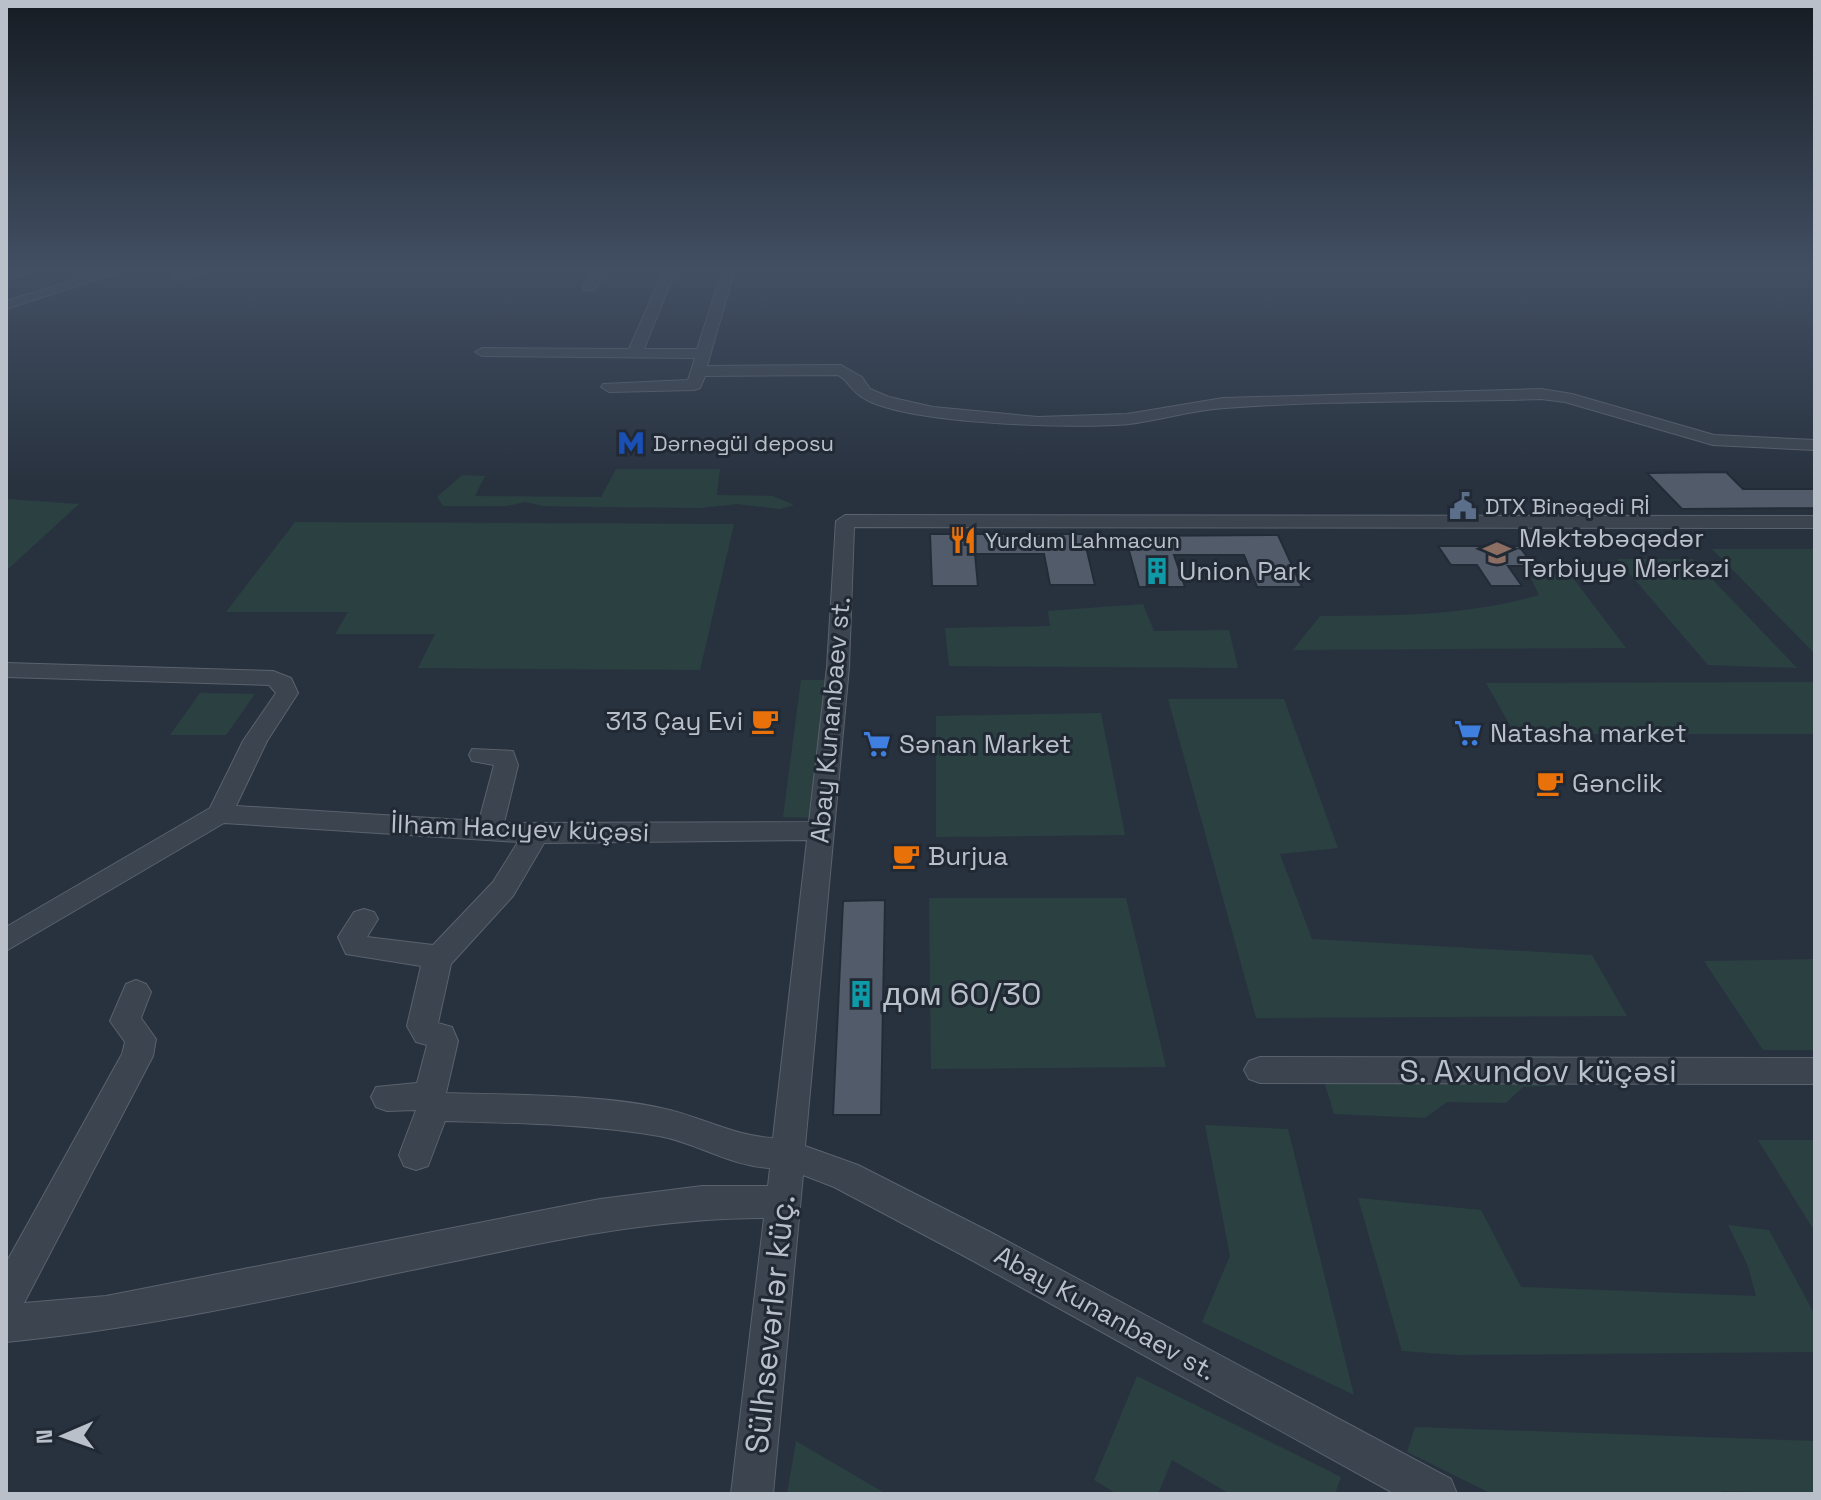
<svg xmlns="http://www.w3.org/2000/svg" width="1821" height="1500" viewBox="0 0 1821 1500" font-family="'Space Grotesk',sans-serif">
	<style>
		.green { fill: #2b4041 }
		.building { fill: #525b6a; stroke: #232b37; stroke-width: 2 }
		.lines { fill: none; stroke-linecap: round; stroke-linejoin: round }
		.minor-casing { stroke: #5a626d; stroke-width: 2 }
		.minor { fill: #3c444f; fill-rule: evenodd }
		.rail-casing { stroke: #5f6876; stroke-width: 5 }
		.rail { stroke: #212935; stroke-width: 3; stroke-dasharray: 9; stroke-linecap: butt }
		.labels { text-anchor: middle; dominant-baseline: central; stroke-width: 6; stroke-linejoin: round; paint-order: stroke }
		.far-poi-label { font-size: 22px; fill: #b9c0ca; stroke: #212935; text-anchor: start }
		.poi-label { font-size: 26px; fill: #b9c0ca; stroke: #212935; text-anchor: start }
		.street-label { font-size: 26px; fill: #b9c0ca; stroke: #212935 }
		.near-poi-label { font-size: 32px; fill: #b9c0ca; stroke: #212935; text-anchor: start }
		.near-street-label { font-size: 32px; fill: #b9c0ca; stroke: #212935 }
	</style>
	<rect width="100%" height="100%" fill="#28323f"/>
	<!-- green -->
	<g class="green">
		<path d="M616,469H720L717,495L773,496L794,505L780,509L737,504L700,508L600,507L543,506L525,502L507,506H443L437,497L462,475L485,476L475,496L601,497Z"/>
		<path d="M6,499L79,504L6,571Z"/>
		<path d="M295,522L734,524L700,670L418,668L435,634H335L348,612H226Z"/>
		<path d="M1712,549H1815V654L1722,559Z"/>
		<path d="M1617,559H1693L1797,668L1708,665Z"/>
		<path d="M1529,574H1570L1626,648L1293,650L1320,616C1394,616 1468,616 1539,595Z"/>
		<path d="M1143,604L1154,631L1229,630L1238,668L949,666L945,628L1050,626L1048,611Z"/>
		<path d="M801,680H833L819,818L783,817Z"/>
		<path d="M1815,682V734H1515L1486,683Z"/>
		<path d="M200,693L255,694L226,735H170Z"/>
		<path d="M1168,699H1284L1338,848L1280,854L1312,939L1592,955L1627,1016L1256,1018Z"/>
		<path d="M1101,713L1125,835L936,837V716Z"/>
		<path d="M929,898H1126L1166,1067L931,1069Z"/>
		<path d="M1815,959V1050H1763L1704,961Z"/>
		<path d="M1556,1056L1570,1085L1523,1087L1506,1103L1447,1102L1425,1118L1334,1114L1317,1058Z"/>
		<path d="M1205,1125L1288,1129L1354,1395L1202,1322L1230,1256Z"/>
		<path d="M1758,1140H1815V1232Z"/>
		<path d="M1358,1198L1481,1210L1521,1287L1756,1296L1748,1266L1728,1225L1769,1230L1815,1315V1352L1458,1355L1402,1351Z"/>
		<path d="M1137,1376L1341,1477L1335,1494H1230L1172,1460L1158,1494H1117L1094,1480Z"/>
		<path d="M1415,1427L1815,1441V1494L1722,1491L1718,1494H1492L1407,1452Z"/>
		<path d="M796,1441L883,1492L886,1494H787Z"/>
	</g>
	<!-- building -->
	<g class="building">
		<path d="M1726,472L1743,489H1815V508L1682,509L1647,473Z"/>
		<path d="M930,534H1083L1095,585H1050L1044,554H975L978,586H932Z"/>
		<path d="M1278,535L1302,587H1257L1244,555H1174L1185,587H1139L1125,536Z"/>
		<path d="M1438,546H1519L1534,566H1508L1522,586H1491L1477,565H1451Z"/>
		<path d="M885,900L881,1115H833L843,901Z"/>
	</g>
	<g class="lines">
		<!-- minor casing -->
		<g class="minor-casing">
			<g id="minor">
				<path d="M101,272H119L6,309V301Z"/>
				<path d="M181,272H205L178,280L171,276Z"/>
				<path d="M594,272H606L594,290H584L582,287Z"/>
				<path d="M663,272H675L644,349H697L722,272H734L707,366L841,365L862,377L870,389L889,397L933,407L1038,417L1127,414L1223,398L1541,389L1572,394L1714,435L1815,440V450L1713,445L1565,402L1541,399C1436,402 1329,400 1225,408C1192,410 1161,420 1129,424C1080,429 895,425 859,395C851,389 848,381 838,375L705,376L700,388L694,390L609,392L601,387L603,384L688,380L695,358L482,356L475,352L482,348L629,349Z"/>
				<path d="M845,515L1815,516V528L854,527L849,667L805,1146L858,1165L992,1233L1451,1479L1457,1494H1395L966,1257L834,1187L803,1175L773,1494H731L764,1218C662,1218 564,1238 465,1259C312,1290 161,1327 6,1342V1263L122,1054L125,1042L110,1021L126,984L136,980L146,984L151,992L141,1018L156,1039L153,1056L24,1303L106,1296L600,1199L702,1186H768L770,1168C730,1166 697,1143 659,1136C588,1124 516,1123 445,1121L428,1166L416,1170L404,1166L399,1155L416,1110L387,1111L376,1107L371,1097L376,1087L417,1083L427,1045L416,1042L407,1026L421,966L346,954L338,937L354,912L364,909L374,912L378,919L367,937L433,945L493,882L518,842L224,823L6,951V927L210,808L243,741L276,693L269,685L6,677V663L273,671L291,678L298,693L267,741L236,806L479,821L494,765L472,761L469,755L472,749L513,751L518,765L504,823L809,822L827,667L836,521ZM807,840L773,1138C733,1136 700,1116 661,1108C596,1094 512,1095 446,1093L458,1041L452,1027L438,1023L451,964L513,896L544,843Z"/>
				<path d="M1260,1057L1815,1058V1084L1260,1083L1249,1079L1244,1070L1249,1061Z"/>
			</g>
		</g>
		<!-- minor -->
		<use href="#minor" class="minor"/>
		<!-- rail casing -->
		<g class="rail-casing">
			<path id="rail" d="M6,278L28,272"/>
		</g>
		<!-- rail -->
		<use href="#rail" class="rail"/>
	</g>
	<!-- sky -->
	<linearGradient id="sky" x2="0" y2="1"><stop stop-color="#161c23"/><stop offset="0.56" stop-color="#424f63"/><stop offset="1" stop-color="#424f63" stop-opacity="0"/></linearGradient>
	<rect width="1821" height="482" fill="url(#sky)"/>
	<!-- icons -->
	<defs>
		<g id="metro-bare" transform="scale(2.16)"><path d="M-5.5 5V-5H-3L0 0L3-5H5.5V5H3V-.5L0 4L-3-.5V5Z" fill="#1a4fb4" stroke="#212935" stroke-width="2.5" paint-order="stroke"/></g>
		<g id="civic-bare" transform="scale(2.16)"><path d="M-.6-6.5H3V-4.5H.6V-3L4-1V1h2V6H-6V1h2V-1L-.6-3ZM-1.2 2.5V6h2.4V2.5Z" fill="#5c6f8a" stroke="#212935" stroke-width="2.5" paint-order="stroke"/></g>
		<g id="restaurant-bare" transform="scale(2.16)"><path d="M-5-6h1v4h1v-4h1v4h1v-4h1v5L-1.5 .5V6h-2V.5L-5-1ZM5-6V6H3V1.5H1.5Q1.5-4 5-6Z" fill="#e8710a" stroke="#212935" stroke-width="2.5" paint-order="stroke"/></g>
		<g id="school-bare" transform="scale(2.16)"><path d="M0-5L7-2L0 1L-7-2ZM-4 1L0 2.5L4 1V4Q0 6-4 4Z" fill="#8d6e63" stroke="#212935" stroke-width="2.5" paint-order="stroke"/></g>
		<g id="building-bare" transform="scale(2.16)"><path d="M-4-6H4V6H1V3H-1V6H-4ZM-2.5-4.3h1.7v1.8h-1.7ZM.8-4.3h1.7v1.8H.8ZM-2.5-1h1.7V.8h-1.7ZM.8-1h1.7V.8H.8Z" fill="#0f9aa8" stroke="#212935" stroke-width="2.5" paint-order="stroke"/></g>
		<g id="cafe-bare" transform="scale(2.16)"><path d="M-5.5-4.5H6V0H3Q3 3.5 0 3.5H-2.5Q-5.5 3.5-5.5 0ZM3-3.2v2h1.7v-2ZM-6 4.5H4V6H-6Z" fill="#e8710a" stroke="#212935" stroke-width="2.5" paint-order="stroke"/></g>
		<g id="supermarket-bare" transform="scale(2.16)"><path d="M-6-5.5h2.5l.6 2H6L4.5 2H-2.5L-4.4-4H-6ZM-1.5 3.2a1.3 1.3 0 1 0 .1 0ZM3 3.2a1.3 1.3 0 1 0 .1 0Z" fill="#3f7fe0" stroke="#212935" stroke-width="2.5" paint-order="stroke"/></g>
	</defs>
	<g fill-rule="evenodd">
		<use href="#metro-bare" x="631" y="443"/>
		<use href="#civic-bare" x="1463" y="506"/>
		<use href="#restaurant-bare" x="963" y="540"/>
		<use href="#school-bare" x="1497" y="553"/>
		<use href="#building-bare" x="1157" y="571"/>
		<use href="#cafe-bare" x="765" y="721"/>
		<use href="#supermarket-bare" x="1468" y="733"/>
		<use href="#supermarket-bare" x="877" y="744"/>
		<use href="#cafe-bare" x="1550" y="783"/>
		<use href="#cafe-bare" x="906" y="856"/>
		<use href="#building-bare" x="861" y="994"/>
	</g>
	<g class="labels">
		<!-- far-poi labels -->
		<g class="far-poi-label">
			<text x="653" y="443">Dərnəgül deposu</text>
			<text x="1485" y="506">DTX Binəqədi Rİ</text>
			<text x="985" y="540">Yurdum Lahmacun</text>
		</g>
		<!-- poi labels -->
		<g class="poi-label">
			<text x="1519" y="538">Məktəbəqədər<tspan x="1519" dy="30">Tərbiyyə Mərkəzi</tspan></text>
			<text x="1179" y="571">Union Park</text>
			<text x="743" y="721" text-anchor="end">313 Çay Evi</text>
			<text x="1490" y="733">Natasha market</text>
			<text x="899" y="744">Sənan Market</text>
			<text x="1572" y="783">Gənclik</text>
			<text x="928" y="856">Burjua</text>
		</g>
		<!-- street labels -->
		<g class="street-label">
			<text transform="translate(830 720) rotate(-85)">Abay Kunanbaev st.</text>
			<text transform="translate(520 828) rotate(2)">İlham Hacıyev küçəsi</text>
			<text transform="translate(1105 1313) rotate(29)">Abay Kunanbaev st.</text>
		</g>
		<!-- near-poi labels -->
		<g class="near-poi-label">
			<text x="883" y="994">дом 60/30</text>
		</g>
		<!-- near-street labels -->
		<g class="near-street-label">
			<text x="1538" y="1071">S. Axundov küçəsi</text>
			<text transform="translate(770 1324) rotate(-84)">Sülhsevərlər küç.</text>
		</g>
	</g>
	<!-- border -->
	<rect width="1821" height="1500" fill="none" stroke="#b9c0ca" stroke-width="16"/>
	<!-- north arrow -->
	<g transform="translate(64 1436) rotate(268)" stroke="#212935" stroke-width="6" paint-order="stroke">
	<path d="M0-6L14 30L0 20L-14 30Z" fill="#b9c0ca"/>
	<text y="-12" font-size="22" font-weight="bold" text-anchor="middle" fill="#b9c0ca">N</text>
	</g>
</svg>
